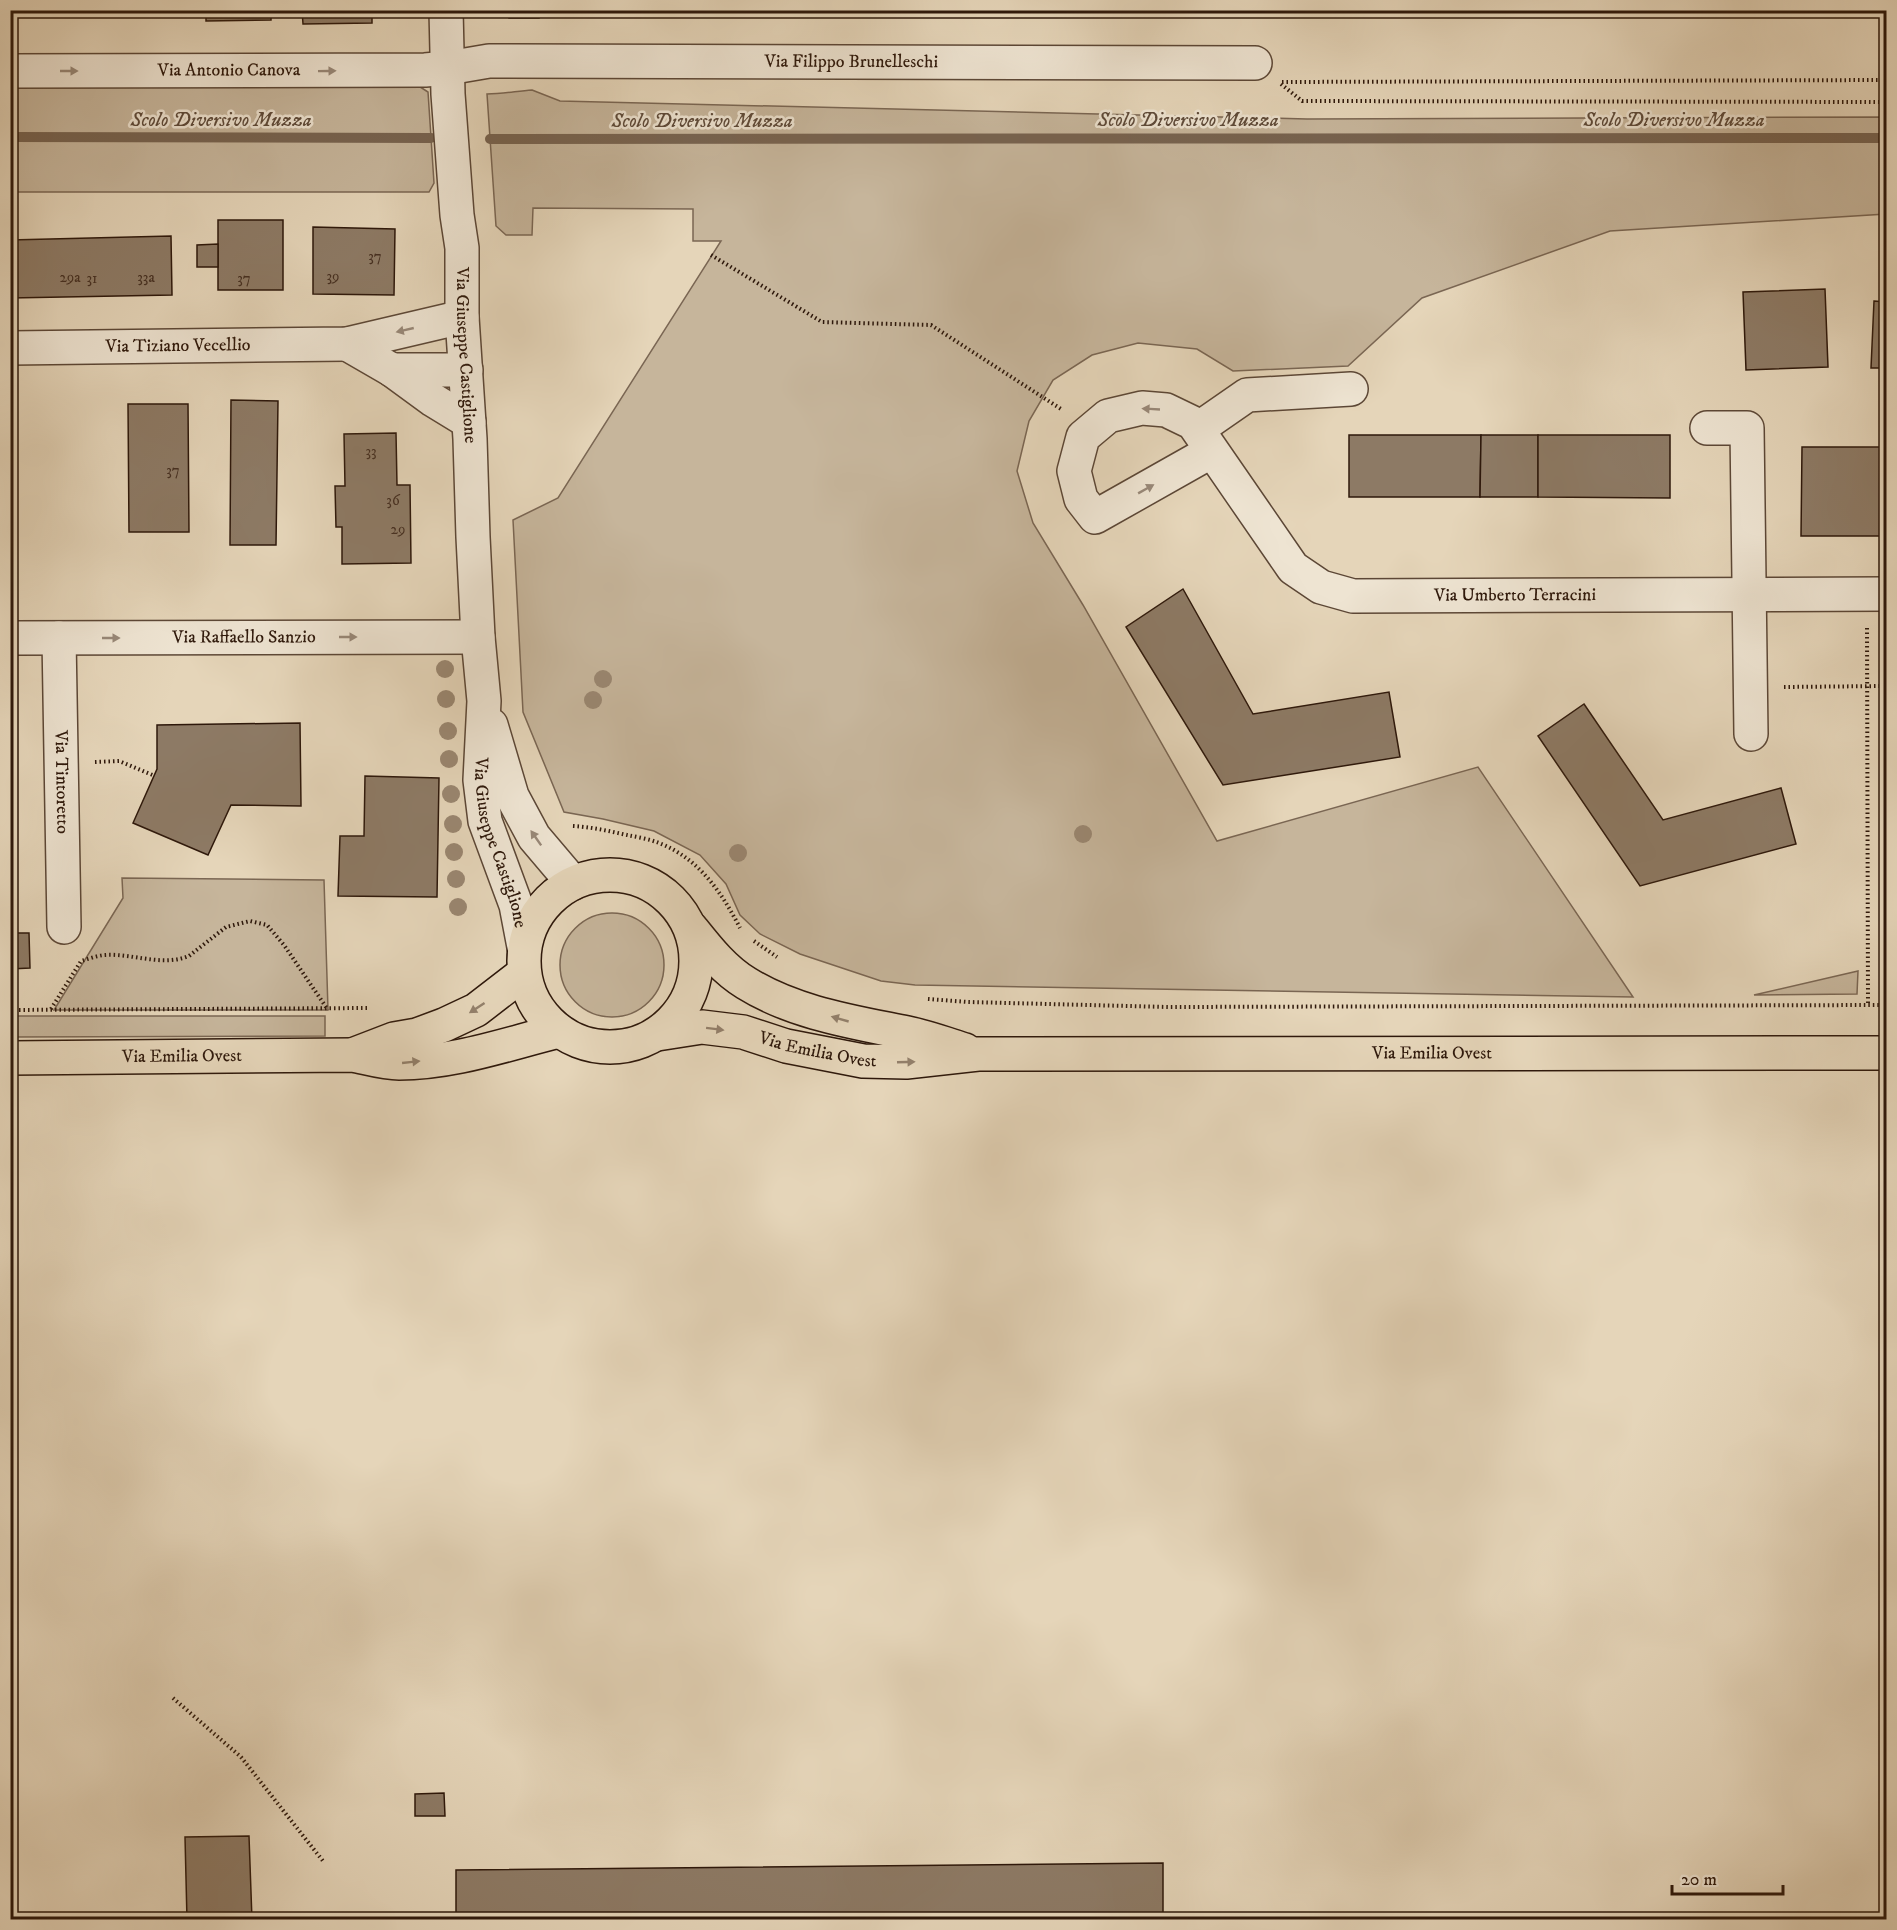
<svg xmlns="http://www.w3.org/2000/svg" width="1897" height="1930" viewBox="0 0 1897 1930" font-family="'IM FELL DW Pica',serif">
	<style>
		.green { fill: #c6b59b; stroke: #7a6653; stroke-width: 1.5 }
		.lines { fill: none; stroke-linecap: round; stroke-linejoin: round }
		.stream { stroke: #776350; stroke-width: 10 }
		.building { fill: #8d7a65; stroke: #2e180b; stroke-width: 1.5 }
		.minor-casing { stroke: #5c4736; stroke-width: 36 }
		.major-casing { stroke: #2e180b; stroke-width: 36 }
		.path { stroke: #2e180b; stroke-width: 4; stroke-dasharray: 1.5 3; stroke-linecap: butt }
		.minor { stroke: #eee4d2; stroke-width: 33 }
		.major { stroke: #e5d5b9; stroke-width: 33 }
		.tree { fill: #9a8771 }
		.oneway { fill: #988878 }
		.oneway2 { fill: #93806b }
		.labels { text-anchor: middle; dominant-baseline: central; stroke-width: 5; stroke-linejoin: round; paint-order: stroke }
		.number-label { font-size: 15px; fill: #463022 }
		.street-label { font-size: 18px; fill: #2e180b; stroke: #eee4d2 }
		.water-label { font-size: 20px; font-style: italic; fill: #5e4a39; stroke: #eee4d2 }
	</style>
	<rect width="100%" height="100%" fill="#e5d5b9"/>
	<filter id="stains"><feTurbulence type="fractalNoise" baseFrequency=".00333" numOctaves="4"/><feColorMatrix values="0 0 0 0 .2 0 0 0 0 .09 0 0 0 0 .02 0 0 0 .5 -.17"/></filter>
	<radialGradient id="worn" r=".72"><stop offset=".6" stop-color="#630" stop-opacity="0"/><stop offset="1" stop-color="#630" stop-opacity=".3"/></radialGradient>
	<!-- green -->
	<g class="green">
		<path d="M11,81H411L428,92L434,183L429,192H11Z"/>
		<path d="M532,90L560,101L1307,119L1886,117V214L1610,231L1422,298L1348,366L1233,371L1197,349L1138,343L1092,355L1053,380L1029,421L1017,471L1033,523L1083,605L1217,841L1478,767L1633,997L915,985L881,981L800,954L760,934L740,915L726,884L700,855L654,831L603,819L564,812L523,712L513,520L558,498L721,241H693V209L533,208L532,235H506L496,226L487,94C503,94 517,91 532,90Z"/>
		<path d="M122,878L324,880L328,1010H54L123,898Z"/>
		<circle cx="612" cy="965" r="52"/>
		<path d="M1858,971L1857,994L1754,995Z"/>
		<path d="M325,1016V1036L11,1037V1016Z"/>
	</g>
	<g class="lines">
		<!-- stream -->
		<g class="stream">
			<path d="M10,137L431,138"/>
			<path d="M490,139L1886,138"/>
		</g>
	</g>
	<!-- building -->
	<g class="building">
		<path d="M206,10H271V20L206,21Z"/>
		<path d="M302,10H372V23L303,24Z"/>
		<rect x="509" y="10" width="30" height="8"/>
		<rect x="218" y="220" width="65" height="70"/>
		<path d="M313,227L395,229L394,295L313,294Z"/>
		<path d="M171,236L172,295L10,298V240Z"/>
		<path d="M218,244V267H197V245Z"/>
		<path d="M1825,289L1828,367L1746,370L1743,292Z"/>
		<path d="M1874,301L1886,302V368H1871Z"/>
		<path d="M10,400H12L13,453H10Z"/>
		<path d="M231,400L278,401L276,545H230Z"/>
		<path d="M128,404H188L189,532H129Z"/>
		<path d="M396,433L397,485H410L411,563L342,564V527H336L335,486H345L344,434Z"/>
		<path d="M1349,435H1481L1480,497H1349Z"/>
		<path d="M1481,435H1538V497H1480Z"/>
		<path d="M1538,435H1670V498L1538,497Z"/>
		<path d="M1802,447H1886V536H1801Z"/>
		<path d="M10,521H12L13,590H10Z"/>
		<path d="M1183,589L1253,714L1389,692L1400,757L1223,785L1126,627Z"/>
		<path d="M1584,704L1663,820L1781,788L1796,844L1640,886L1538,736Z"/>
		<path d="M300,723L301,806L231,805L208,855L133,823L157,769V725Z"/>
		<path d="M365,776L439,778L437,897L338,896L340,836H364Z"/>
		<path d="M10,933H29L30,968L10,969Z"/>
		<path d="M444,1793L445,1816H415V1794Z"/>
		<path d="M249,1836L252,1920H187L185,1837Z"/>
		<path d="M1163,1863V1920H456V1870Z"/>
	</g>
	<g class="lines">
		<!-- minor casing -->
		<g class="minor-casing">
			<g id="minor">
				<path id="s1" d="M446,10L448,94L457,215L462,248V317L470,439L473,537L478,637L484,701L480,780L485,821L516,905L524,947"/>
				<path id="s2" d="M10,71L425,70L448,68L489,61L1255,63"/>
				<path d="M347,344L392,370L433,400L469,422"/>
				<path id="s3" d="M10,348L347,344L462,317"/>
				<path d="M392,370H466"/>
				<path d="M1707,428H1747L1751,734"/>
				<path d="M1198,429L1247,395L1351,389"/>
				<path id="s4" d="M1212,451L1095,517L1081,499L1074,471L1083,437L1108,416L1142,408L1166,410L1193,423L1293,568L1321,587L1353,596L1886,594"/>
				<path id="s5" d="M10,638L478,637"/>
				<path id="s6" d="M59,638L64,927"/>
				<path d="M491,725L512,796L534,837L573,883"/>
			</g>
		</g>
		<!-- major casing -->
		<g class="major-casing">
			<g id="major">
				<circle cx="610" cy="961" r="86"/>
				<path d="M691,928C707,948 724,970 746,983C794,1013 853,1022 907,1033C927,1037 946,1044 965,1050"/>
				<path id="s7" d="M657,1034L702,1027L743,1032L786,1046L863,1061L906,1062L978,1054L1886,1053"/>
				<path d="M355,1054L394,1039L417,1035L444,1025L476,1010L524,973"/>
				<path id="s8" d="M10,1058L353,1055C368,1058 384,1063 399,1063C454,1063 506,1044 559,1031"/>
			</g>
		</g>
		<!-- path -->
		<g class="path">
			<path d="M1282,82L1886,80"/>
			<path d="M1281,84L1302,101L1886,102"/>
			<path d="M711,255L822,322L931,325L1061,409"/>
			<path d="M1867,628L1868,1005"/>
			<path d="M1784,687L1886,686"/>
			<path d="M95,762L119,761L155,776"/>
			<path d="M573,826C591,827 609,831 627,835C637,837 649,839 659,843C698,858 721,891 740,928"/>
			<path d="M754,941L777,957"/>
			<path d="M928,999L968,1002L1168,1007L1886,1005"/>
			<path d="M51,1009L81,961C88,959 96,956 104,955C133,953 161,967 189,956L226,927L250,921L267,925L284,945L328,1010"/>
			<path d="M10,1010L370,1008"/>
			<path d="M173,1698L241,1757L323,1861"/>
		</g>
		<!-- minor -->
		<use href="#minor" class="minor"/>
		<!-- major -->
		<use href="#major" class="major"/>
	</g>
	<!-- trees -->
	<g class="tree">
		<circle cx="445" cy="669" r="9"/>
		<circle cx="603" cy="679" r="9"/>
		<circle cx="446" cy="699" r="9"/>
		<circle cx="593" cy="700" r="9"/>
		<circle cx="448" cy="731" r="9"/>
		<circle cx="449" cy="759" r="9"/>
		<circle cx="451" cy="794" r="9"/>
		<circle cx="453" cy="824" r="9"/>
		<circle cx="1083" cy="834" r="9"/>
		<circle cx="454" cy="852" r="9"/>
		<circle cx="738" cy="853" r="9"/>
		<circle cx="456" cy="879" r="9"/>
		<circle cx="458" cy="907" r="9"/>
	</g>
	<!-- one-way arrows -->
	<defs><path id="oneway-solid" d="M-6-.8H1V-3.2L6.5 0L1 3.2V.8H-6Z" transform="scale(1.5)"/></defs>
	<g class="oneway">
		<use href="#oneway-solid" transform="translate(69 71)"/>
		<use href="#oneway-solid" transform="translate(327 71) rotate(-1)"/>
		<use href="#oneway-solid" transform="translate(405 330) rotate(167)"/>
		<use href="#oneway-solid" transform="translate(1151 409) rotate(-177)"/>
		<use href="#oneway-solid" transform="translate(1146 489) rotate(-29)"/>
		<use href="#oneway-solid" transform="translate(348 637)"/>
		<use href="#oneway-solid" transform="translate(111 638)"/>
		<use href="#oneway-solid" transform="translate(536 838) rotate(-125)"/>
	</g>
	<g class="oneway2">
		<use href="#oneway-solid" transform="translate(477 1008) rotate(147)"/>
		<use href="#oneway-solid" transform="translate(840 1019) rotate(-164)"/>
		<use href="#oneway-solid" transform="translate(715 1029) rotate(7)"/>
		<use href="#oneway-solid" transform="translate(411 1062) rotate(-6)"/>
		<use href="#oneway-solid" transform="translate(906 1062) rotate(-2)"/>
	</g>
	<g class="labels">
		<!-- number labels -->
		<g class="number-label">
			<text x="375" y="256">37</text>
			<text x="333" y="276">39</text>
			<text x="70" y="277">29a</text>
			<text x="146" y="277">33a</text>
			<text x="92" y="278">31</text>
			<text x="244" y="278">37</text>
			<text x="371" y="451">33</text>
			<text x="173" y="470">37</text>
			<text x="393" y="500">36</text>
			<text x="398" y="529">29</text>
		</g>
		<!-- street labels -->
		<g class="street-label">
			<text stroke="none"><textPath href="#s2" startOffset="842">Via Filippo Brunelleschi</textPath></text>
			<text stroke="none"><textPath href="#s2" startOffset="219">Via Antonio Canova</textPath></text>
			<text stroke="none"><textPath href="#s3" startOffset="168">Via Tiziano Vecellio</textPath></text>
			<text stroke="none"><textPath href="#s1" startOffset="346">Via Giuseppe Castiglione</textPath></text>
			<text stroke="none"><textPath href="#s4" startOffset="748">Via Umberto Terracini</textPath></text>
			<text stroke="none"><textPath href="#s5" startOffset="234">Via Raffaello Sanzio</textPath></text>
			<text stroke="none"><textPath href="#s6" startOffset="144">Via Tintoretto</textPath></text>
			<text stroke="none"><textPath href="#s1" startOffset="837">Via Giuseppe Castiglione</textPath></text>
			<text stroke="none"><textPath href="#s7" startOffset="164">Via Emilia Ovest</textPath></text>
			<text stroke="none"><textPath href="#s7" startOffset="780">Via Emilia Ovest</textPath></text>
			<text stroke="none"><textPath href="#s8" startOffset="172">Via Emilia Ovest</textPath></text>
		</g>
		<!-- water labels -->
		<g class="water-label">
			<text x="221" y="120">Scolo Diversivo Muzza</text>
			<text x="1188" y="120">Scolo Diversivo Muzza</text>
			<text x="1674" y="120">Scolo Diversivo Muzza</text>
			<text x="702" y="121">Scolo Diversivo Muzza</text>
		</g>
	</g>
	<!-- margin -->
	<rect width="1897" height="1930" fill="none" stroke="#e5d5b9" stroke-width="36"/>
	<rect x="12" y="12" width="1873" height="1906" fill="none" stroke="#2e180b" stroke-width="3"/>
	<rect x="18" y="18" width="1861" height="1894" fill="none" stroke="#2e180b" stroke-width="1.5"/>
	<!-- scale -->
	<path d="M1672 1885v9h111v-9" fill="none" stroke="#2e180b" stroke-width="3"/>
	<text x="1681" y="1885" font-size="18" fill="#2e180b" stroke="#eee4d2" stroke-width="4.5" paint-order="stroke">20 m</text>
	<rect width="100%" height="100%" filter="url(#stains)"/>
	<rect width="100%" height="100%" fill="url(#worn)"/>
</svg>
